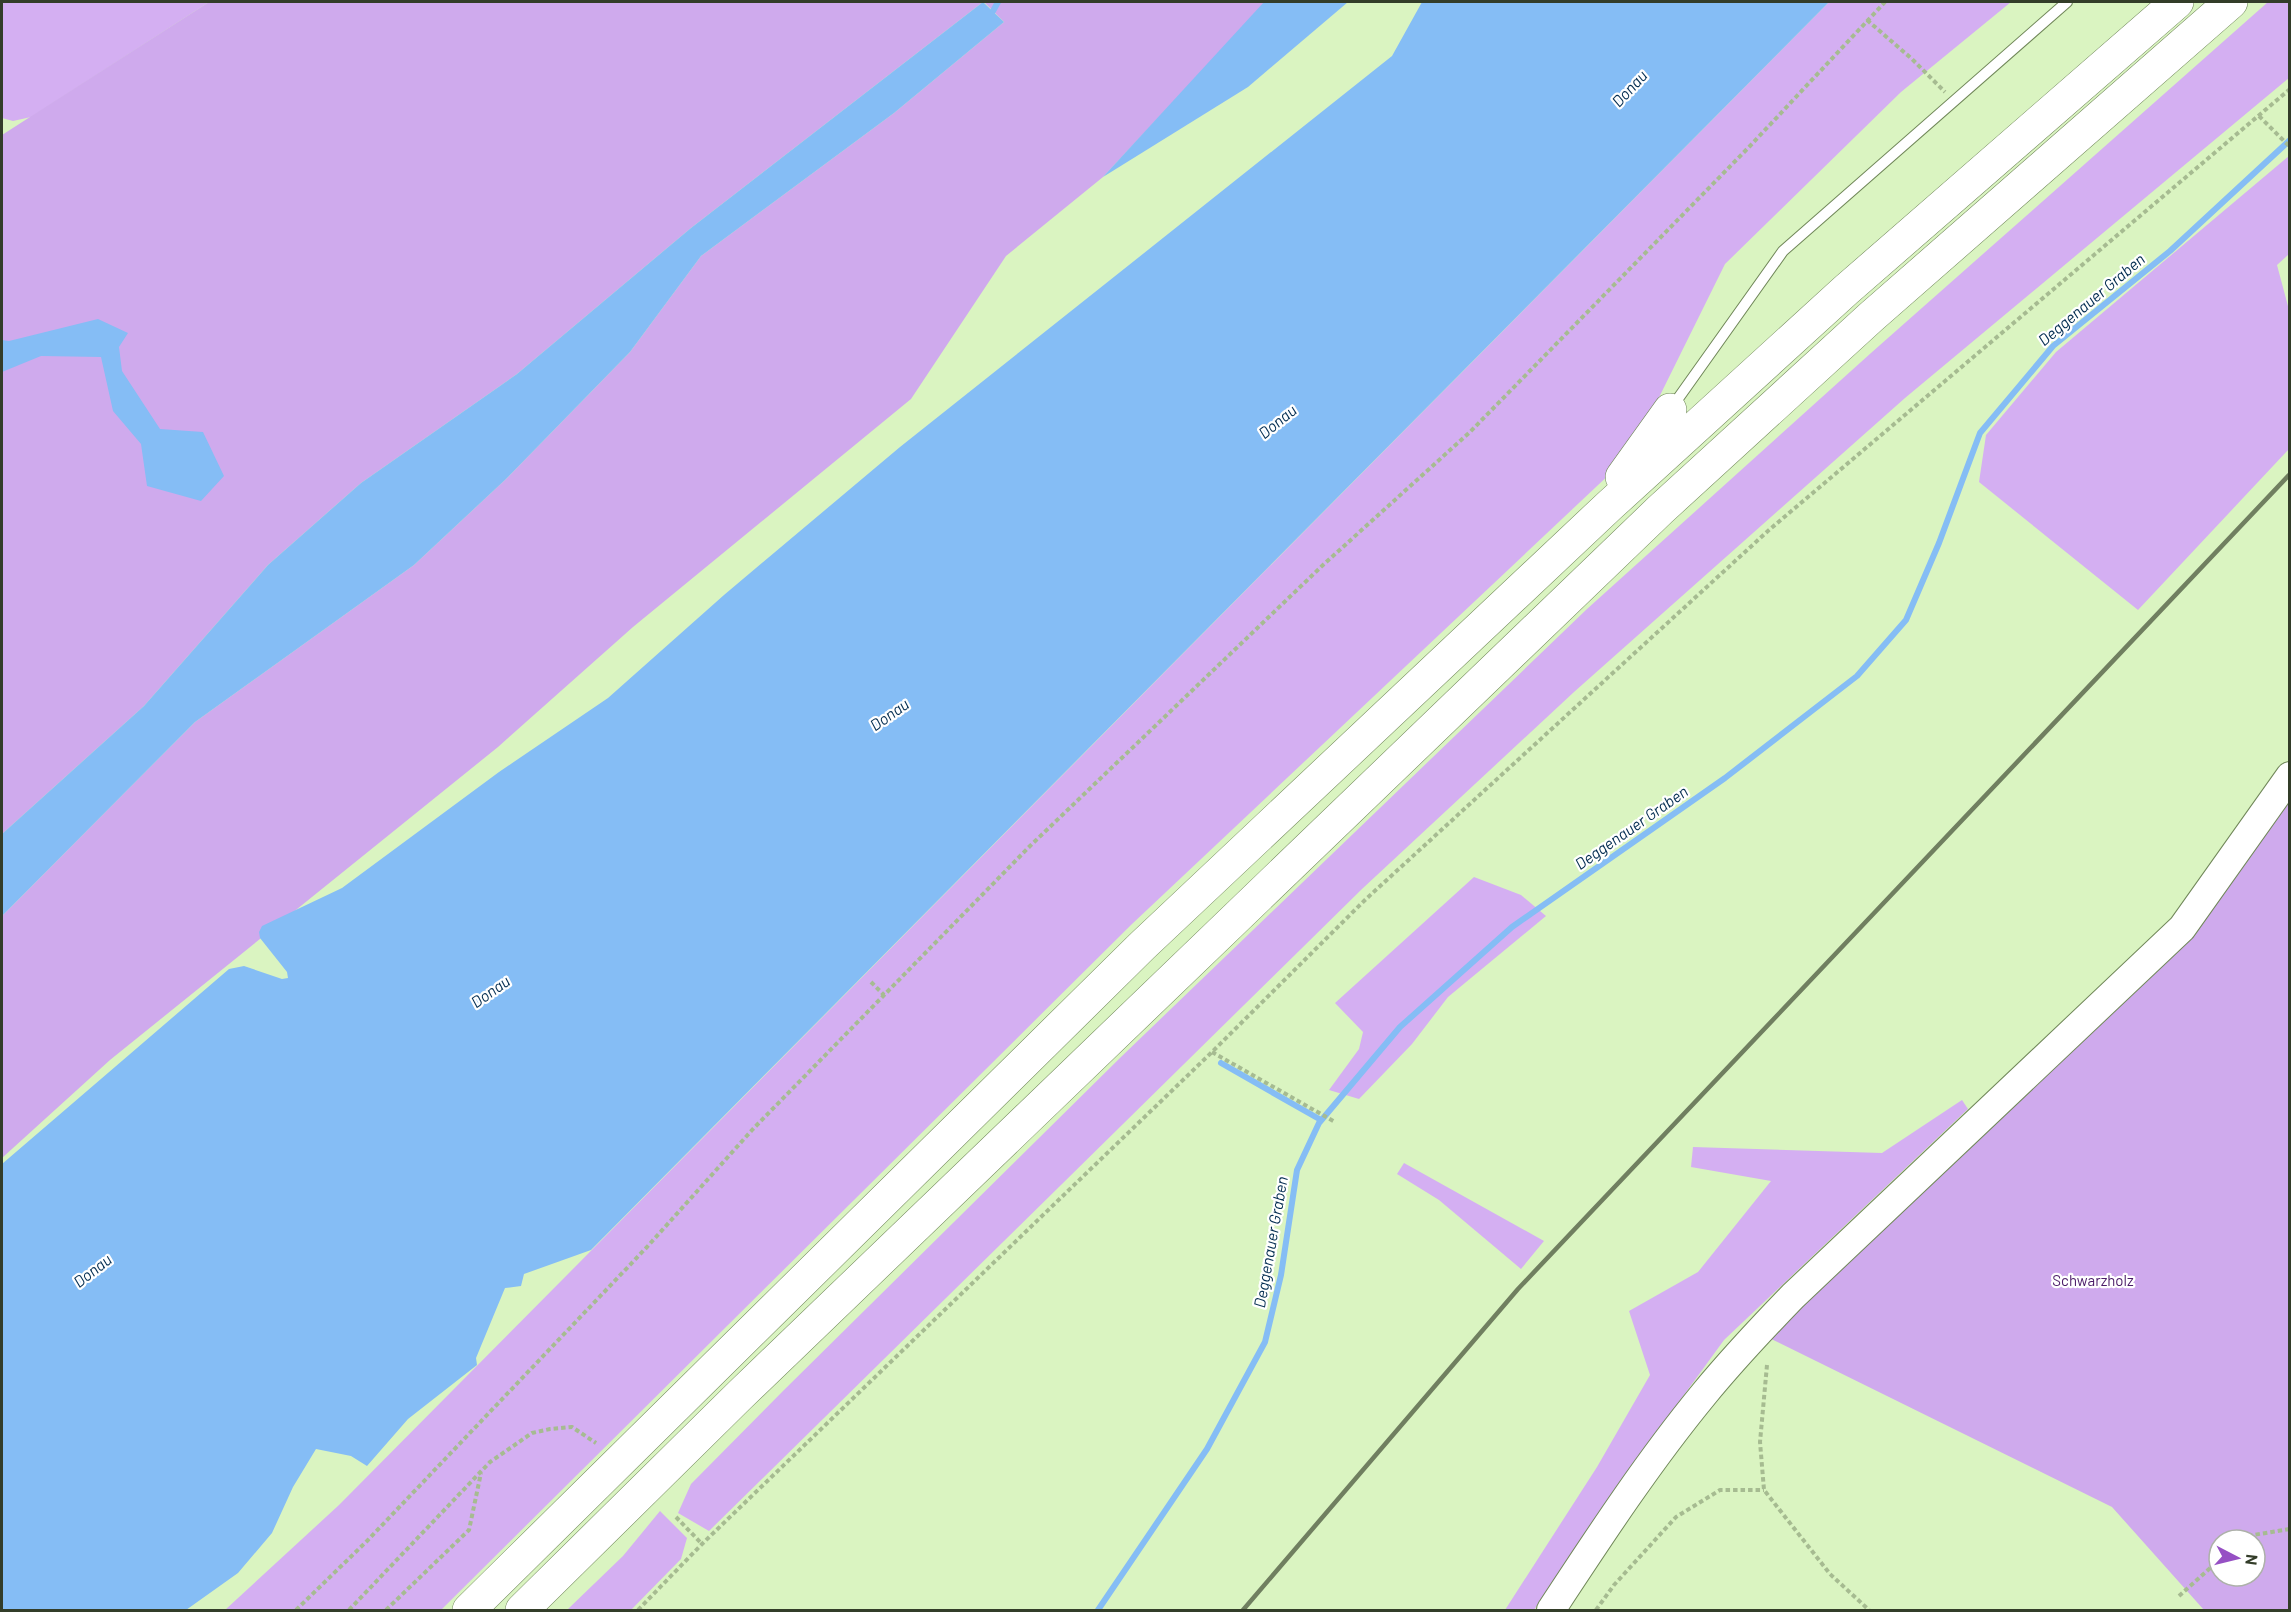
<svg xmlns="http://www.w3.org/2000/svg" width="2291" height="1612" viewBox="0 0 2291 1612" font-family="Barlow,sans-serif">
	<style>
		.green { fill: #d4aff2 }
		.forest { fill: #cfaaed; fill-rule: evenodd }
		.water { fill: #85bdf5 }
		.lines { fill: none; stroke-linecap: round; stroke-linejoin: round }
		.stream { stroke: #85bdf5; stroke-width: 6 }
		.service-casing { stroke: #708759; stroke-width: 12 }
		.secondary-casing { stroke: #708759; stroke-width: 30 }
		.motorway-casing { stroke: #708759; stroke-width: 34 }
		.path { stroke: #a6bb91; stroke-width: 4; stroke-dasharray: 4.5 3; stroke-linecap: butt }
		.service { stroke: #fff; stroke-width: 10 }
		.secondary { stroke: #fff; stroke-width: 28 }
		.motorway { stroke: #fff; stroke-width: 33 }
		.rail { stroke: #707f60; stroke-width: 4.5 }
		.labels { text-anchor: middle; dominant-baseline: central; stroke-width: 4.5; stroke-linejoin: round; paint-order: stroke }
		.park-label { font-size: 15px; fill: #4a1b67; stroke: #fff }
		.water-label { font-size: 16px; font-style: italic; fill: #022c50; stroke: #fff }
	</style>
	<rect width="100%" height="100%" fill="#daf4c1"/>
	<!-- green -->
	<g class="green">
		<path d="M2,2H209L31,117L13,121L2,118Z"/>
		<path d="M1829,2H2011L1901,92L1725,264L1631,454L1132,924L441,1610H225L339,1505Z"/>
		<path d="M2268,2H2289V78L1905,398L1574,692L1362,889L709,1531L678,1513L691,1484L783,1391L1122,1056L1587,609L1871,353Z"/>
		<path d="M2289,156V254L2277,265L2289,310V449L2138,610L1979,482L1986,435L2056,352Z"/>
		<path d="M1474,877L1521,895L1546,916L1448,997L1412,1044L1359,1099L1329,1090L1359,1049L1363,1032L1335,1003Z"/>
		<path d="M1962,1100L1968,1109L1724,1340L1633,1465L1534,1610H1505L1597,1467L1650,1375L1629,1311L1698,1272L1771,1181L1691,1167L1693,1147L1882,1153Z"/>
		<path d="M1404,1163L1544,1241L1521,1269L1439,1200L1397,1174Z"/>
		<path d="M660,1511L687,1538L681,1559L631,1610H567L623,1556Z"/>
	</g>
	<!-- forest -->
	<g class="forest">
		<path d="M209,2H983L691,228L517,374L361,483L268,565L144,706L2,834V135Z"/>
		<path d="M984,2H1266L1103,177L1006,256L911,399L633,627L498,747L110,1060L2,1158V916L195,722L414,565L506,479L630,352L701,256L894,113L1004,22Z"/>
		<path d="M2289,775V1610H2204L2112,1507L1759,1333L2185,927ZM2219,1540H2255V1576H2219Z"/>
	</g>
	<!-- water -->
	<g class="water">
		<path d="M983,2L1004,22L894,113L701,256L630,352L506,479L414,565L195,722L2,916V834L144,706L268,565L361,483L517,374L691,228Z"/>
		<path d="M1264,2H1348L1248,87L1103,177Z"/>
		<path d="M1422,2H1829L591,1250L524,1274L521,1286L505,1288L476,1358L477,1365L408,1419L367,1466L351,1456L316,1449L293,1487L272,1533L238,1573L186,1610H2V1164L229,969L244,966L282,979L288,978L287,972L260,938L259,932L262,926L342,888L499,772L608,698L724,595L900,447L1392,56Z"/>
		<path d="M98,319L128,333L119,347L122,371L160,429L203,432L224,476L201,501L147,486L141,444L113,411L101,357L41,356L2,372V340L9,341Z"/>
	</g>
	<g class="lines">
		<!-- stream -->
		<g class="stream">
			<path d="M993,11L998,2"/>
			<path d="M1221,1063L1321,1120"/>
			<path d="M1098,1610L1207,1449L1265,1342L1281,1275L1297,1170L1319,1123L1400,1027L1512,927L1725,778L1857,676L1906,620L1939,543L1980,433L2053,346L2170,251L2290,140"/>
		</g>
		<!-- service casing -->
		<g class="service-casing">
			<path id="service" d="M1672,407L1783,251L2067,2"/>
		</g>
		<!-- secondary casing -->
		<g class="secondary-casing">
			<path id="secondary" d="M1551,1610C1599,1537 1648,1462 1704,1394C1732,1360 1762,1328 1793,1296L2182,928L2290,776"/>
		</g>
		<!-- motorway casing -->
		<g class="motorway-casing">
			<g id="motorway">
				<path d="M1622,477L1670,410"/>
				<path d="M469,1610L1142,946L1609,506L1846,290L2177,2"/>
				<path d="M522,1610L739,1396L1660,510L1871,317L2231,2"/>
			</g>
		</g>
		<!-- path -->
		<g class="path">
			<path d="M1867,20L1912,59L1945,92"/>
			<path d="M2259,116L2290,147"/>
			<path d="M871,982L884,995"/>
			<path d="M1212,1052L1335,1122"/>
			<path d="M1767,1365L1760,1442L1764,1490L1830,1574L1869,1610"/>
			<path d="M676,1517L702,1544"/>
			<path d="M2242,1540L2247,1536L2290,1529"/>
			<path d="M2179,1596L2219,1560"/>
			<path d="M296,1610L367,1541L647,1247L753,1129L1030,846L1323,565L1470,432L1750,146L1885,2"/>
			<path d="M349,1610L490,1462L532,1433L550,1429L572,1427L596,1443"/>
			<path d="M386,1610L469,1530L481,1473"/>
			<path d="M638,1610L702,1544L1212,1052L1366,899L1769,530L2290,89"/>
			<path d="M1596,1610L1614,1585L1676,1517L1720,1490H1764"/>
		</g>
		<!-- service -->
		<use href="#service" class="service"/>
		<!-- secondary -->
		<use href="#secondary" class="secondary"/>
		<!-- motorway -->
		<use href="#motorway" class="motorway"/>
		<!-- rail -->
		<path class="rail" d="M1243,1610L1518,1289L2290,474"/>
	</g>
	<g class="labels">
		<!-- park labels -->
		<g class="park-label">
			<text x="2093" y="1280">Schwarzholz</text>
		</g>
		<!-- water labels -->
		<g class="water-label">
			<text transform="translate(1629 88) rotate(-47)">Donau</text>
			<text transform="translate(2091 299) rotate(-40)">Deggenauer Graben</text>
			<text transform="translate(1277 421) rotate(-39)">Donau</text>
			<text transform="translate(889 714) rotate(-35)">Donau</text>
			<text transform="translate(1631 827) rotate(-35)">Deggenauer Graben</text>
			<text transform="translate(490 991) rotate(-35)">Donau</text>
			<text transform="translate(1270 1242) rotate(-80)">Deggenauer Graben</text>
			<text transform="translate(92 1270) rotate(-38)">Donau</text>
		</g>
	</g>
	<!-- border -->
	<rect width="2291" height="1612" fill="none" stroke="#333d29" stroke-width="6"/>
	<!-- north arrow -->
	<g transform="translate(2237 1558) rotate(97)"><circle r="28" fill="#ffffff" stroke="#adb1a9" stroke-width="1.5"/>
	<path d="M0-4.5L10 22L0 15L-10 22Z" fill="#9650c4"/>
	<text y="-9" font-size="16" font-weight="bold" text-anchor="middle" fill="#333d29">N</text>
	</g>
</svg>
